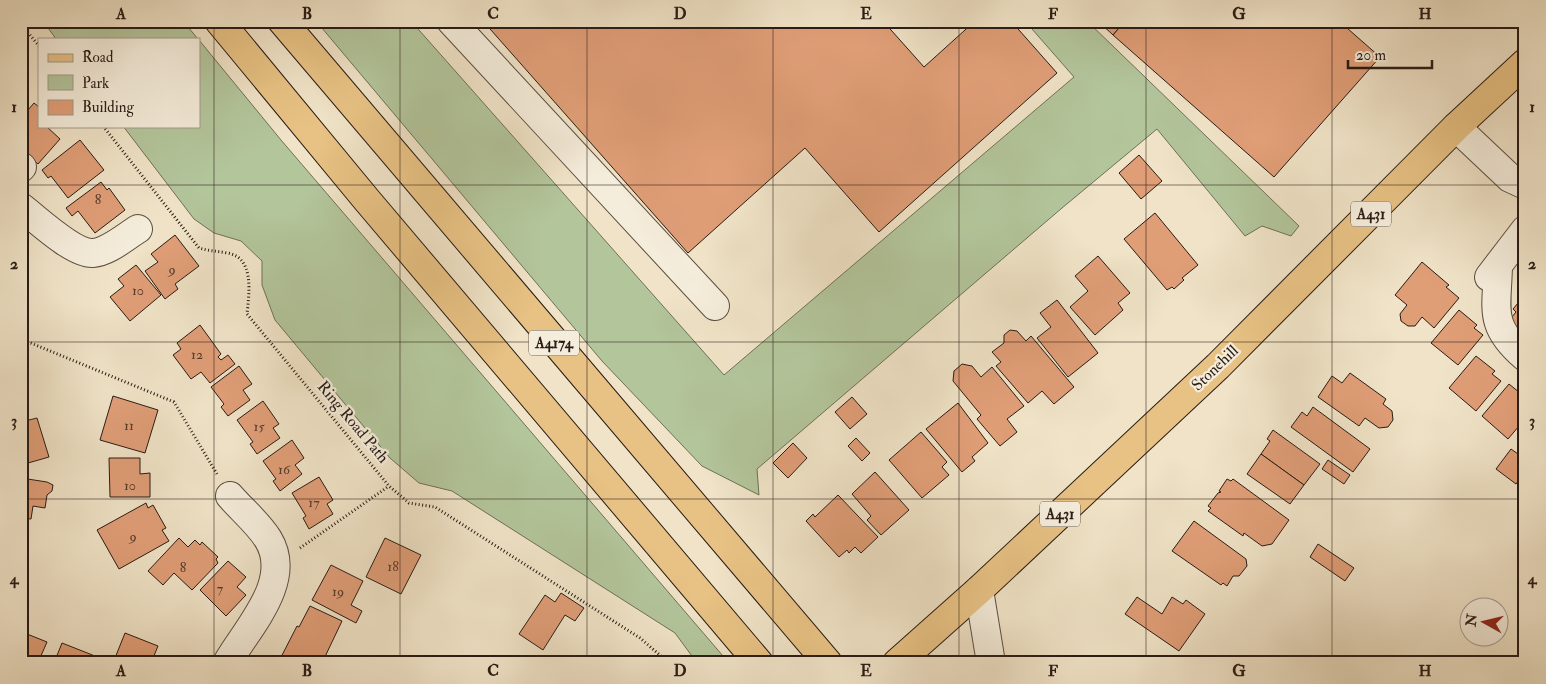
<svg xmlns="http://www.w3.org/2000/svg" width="1546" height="684" viewBox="0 0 1546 684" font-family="'IM FELL Double Pica',serif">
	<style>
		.green { fill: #b3c59b; stroke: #6e7058 }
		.building { fill: #e09e77; stroke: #291b15 }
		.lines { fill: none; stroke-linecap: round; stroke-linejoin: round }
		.minor-casing { stroke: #5b4d42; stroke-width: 30 }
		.major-casing { stroke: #291b15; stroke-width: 30 }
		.highway-casing { stroke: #291b15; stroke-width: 30 }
		.path { stroke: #291b15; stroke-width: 3; stroke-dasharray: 1 2.5; stroke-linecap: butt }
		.minor { stroke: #f5eddb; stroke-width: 28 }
		.major { stroke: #e8c284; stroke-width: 28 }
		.highway { stroke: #e8c284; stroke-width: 28 }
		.grid { fill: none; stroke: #291b15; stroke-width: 1; stroke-opacity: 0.55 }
		.labels { text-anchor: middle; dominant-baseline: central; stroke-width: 4.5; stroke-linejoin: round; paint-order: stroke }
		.number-label { font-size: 14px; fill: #573c2e }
		.shield { fill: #f5eddb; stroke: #665a50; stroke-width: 1 }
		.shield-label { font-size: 15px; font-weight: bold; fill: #291b15 }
		.street-label { font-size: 16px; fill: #291b15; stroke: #f5eddb }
		.neatline { fill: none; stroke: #291b15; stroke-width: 2 }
		.grid-label { font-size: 16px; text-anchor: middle; font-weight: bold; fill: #291b15 }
	</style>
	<rect width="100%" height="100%" fill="#f0e3c7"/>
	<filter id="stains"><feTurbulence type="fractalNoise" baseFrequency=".004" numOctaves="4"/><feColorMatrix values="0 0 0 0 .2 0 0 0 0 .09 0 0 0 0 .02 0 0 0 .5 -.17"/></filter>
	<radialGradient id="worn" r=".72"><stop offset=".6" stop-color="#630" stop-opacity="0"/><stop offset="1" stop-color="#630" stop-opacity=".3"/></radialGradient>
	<!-- green -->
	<g class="green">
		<path d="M43,21H183L198,39H56Z"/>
		<path d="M316,21H411L724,375L1074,77L1025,21H1087L1299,226L1291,236L1262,226L1245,236L1157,129L1062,208L757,469L759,495L702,466L602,361Z"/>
		<path d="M199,40L281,140L729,663H697L675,633L452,491L419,483L390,458L275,320L262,285V261L241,241L214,233L194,219L123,126H199Z"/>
	</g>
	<!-- building -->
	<g class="building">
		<path d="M483,21H883L924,67L975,21H1011L1057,73L879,232L805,148L688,253Z"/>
		<path d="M1098,21H1125L1113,35Z"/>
		<path d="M1125,21H1339L1380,57L1274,177L1113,35Z"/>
		<path d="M34,103L39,107V126H46L60,139L38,164L21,150V118Z"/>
		<path d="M80,140L104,170L68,198L51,176L48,178L42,170Z"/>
		<path d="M1139,155L1162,181L1141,199L1119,173Z"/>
		<path d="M101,182L107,190L109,188L125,210L95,233L78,211L72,216L66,208Z"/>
		<path d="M1155,213L1198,265L1182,278L1184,280L1174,289L1172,287L1167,290L1124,239Z"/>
		<path d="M175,235L199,266L175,284L178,289L165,299L145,271L158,262L151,254Z"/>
		<path d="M1098,256L1130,293L1118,303L1123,310L1095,335L1070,307L1088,291L1075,276Z"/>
		<path d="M1422,262L1449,285L1446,287L1459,298L1434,328L1422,317L1415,326H1408L1401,321L1400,314L1407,305L1395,295Z"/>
		<path d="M136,265L161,295L130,321L110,297L124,286L118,279Z"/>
		<path d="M1523,297L1525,298V338L1507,323L1516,312L1513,309Z"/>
		<path d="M1057,300L1098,353L1068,377L1037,338L1051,327L1040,313Z"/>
		<path d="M1459,310L1477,325L1474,328L1483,335L1458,365L1431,343Z"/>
		<path d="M200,325L221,354L218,357L221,360L228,355L235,364L210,383L201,372L191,379L173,355L181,349L177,343Z"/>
		<path d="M1010,330L1017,331L1026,341L1031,336L1074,387L1054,404L1042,391L1028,403L996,366L1001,362L992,352L1004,343V335Z"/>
		<path d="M1476,356L1495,371L1492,374L1501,381L1476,411L1449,388Z"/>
		<path d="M962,364L972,366L981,377L992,367L1024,406L1007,419L1017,432L1000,446L977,419L981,415L953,381L954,371Z"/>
		<path d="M239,366L252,384L243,390L250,400L228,416L221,407L224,404L211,387Z"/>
		<path d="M1350,373L1386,399L1383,404L1392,411L1393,420L1388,427L1379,428L1365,418L1359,426L1318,397L1332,376L1342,383Z"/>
		<path d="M1509,384L1525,397V419L1508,439L1482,416Z"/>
		<path d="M113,396L158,410L145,453L100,440Z"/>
		<path d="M852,397L867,414L850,429L835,412Z"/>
		<path d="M263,401L279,424L273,428L280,438L257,454L250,444L253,442L237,420Z"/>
		<path d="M958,403L988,443L972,457L975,461L962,472L926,429Z"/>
		<path d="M1313,407L1370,449L1353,472L1291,427L1302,412L1307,416Z"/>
		<path d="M37,418L49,457L21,465V422Z"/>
		<path d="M1273,430L1320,464L1304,485L1261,454L1270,441L1267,439Z"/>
		<path d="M921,432L947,462L942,467L949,475L922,498L889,460Z"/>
		<path d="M856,438L870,453L862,461L848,446Z"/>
		<path d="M292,440L304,458L295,465L302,474L280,491L273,481L276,479L263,461Z"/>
		<path d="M793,443L807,458L788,478L773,463Z"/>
		<path d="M1511,449L1525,459V472L1516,484L1496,469Z"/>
		<path d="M1261,454L1304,485L1290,504L1247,474Z"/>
		<path d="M109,458H140V474L150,473V497H110Z"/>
		<path d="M1328,460L1350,475L1344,484L1322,469Z"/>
		<path d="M875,472L909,510L881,535L867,520L871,516L852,494Z"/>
		<path d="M319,477L333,500L327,504L333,514L309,529L303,518L306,516L292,493Z"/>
		<path d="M21,478L47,482L53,485L52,491L47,495L45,508L33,506L31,519L21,518Z"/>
		<path d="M1227,479L1231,481L1233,479L1289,520L1272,544L1262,546L1244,533L1243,536L1208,511L1211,508L1208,506L1218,493L1221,492L1219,491Z"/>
		<path d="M838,495L878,537L861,553L855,547L849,553L847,550L839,557L806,521L813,514L815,517Z"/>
		<path d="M146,503L148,508L153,505L166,528L162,530L169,541L119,569L97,530Z"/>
		<path d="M21,518L28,519L26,541L21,540Z"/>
		<path d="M1194,521L1246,559L1247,566L1239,576H1233L1227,586L1223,583L1221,585L1172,551Z"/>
		<path d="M179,538L188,547L195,540L200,545L202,542L218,557L216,559L218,563L192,590L174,573L163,585L148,571Z"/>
		<path d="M385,538L421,555L401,594L366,577Z"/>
		<path d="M1318,544L1354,568L1345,581L1310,557Z"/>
		<path d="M228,561L246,577L237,587L246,595L226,616L200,590Z"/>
		<path d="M331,565L363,581L351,605L362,611L356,623L312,600Z"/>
		<path d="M561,593L584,608L575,621L565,615L543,650L519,634L545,595L555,602Z"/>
		<path d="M1137,597L1162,614L1172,597L1183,604L1186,600L1205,614L1179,651L1125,614Z"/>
		<path d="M310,606L342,621L322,663H278L297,626L299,627Z"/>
		<path d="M22,632L47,642L40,658L47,660L46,663H21Z"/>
		<path d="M125,633L158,646L151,663H113Z"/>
		<path d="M62,643L100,658L98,663H54Z"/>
	</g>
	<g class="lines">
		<!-- minor casing -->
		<g class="minor-casing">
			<g id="minor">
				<path d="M451,21L715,306"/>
				<path d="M1456,127L1510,178L1525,185"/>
				<path d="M21,168L22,167"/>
				<path d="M21,207C37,219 73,254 93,253C108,252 125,237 138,229"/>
				<path d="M1498,266C1497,310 1488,325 1525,357"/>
				<path d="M1489,277L1525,230"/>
				<path d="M979,590L991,663"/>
				<path d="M227,663C247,628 294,581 268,539C258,523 242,510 230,496"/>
			</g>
		</g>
		<!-- major casing -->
		<g class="major-casing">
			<path id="major" d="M897,663L979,590L1218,366L1456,127L1525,63"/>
		</g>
		<!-- highway casing -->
		<g class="highway-casing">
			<g id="highway">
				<path d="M219,21L366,199L759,663"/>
				<path d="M282,21L828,663"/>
			</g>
		</g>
		<!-- path -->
		<g class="path">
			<path d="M21,24L39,46"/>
			<path d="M103,126L199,248C209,251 217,251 227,253C255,257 249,294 247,314L389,486L409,503L435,507L640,638L669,663"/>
			<path d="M21,339L174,402L217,474"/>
			<path d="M300,548L389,486"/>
		</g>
		<!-- minor -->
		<use href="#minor" class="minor"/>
		<!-- major -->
		<use href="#major" class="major"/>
		<!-- highway -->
		<use href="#highway" class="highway"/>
	</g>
	<!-- grid -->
	<path class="grid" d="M214,21V663M400,21V663M587,21V663M773,21V663M959,21V663M1146,21V663M1332,21V663M21,185H1525M21,342H1525M21,499H1525"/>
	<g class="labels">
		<!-- number labels -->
		<g class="number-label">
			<text x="98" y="199">8</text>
			<text x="172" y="269">9</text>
			<text x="138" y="290">10</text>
			<text x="197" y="354">12</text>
			<text x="129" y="425">11</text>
			<text x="259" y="426">15</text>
			<text x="284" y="469">16</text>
			<text x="130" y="485">10</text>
			<text x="314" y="502">17</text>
			<text x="133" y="536">9</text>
			<text x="393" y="566">18</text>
			<text x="183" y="567">8</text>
			<text x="220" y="588">7</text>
			<text x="338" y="591">19</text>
		</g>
		<!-- shield labels -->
		<g class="shield">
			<rect x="1351" y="201.5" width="40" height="25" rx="4"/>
			<rect x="529" y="330.5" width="50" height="25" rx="4"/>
			<rect x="1040" y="501.5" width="40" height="25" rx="4"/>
		</g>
		<g class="shield-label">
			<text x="1371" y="214">A431</text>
			<text x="554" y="343">A4174</text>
			<text x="1060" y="514">A431</text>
		</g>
		<!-- street labels -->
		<g class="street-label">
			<text transform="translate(1215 368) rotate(-44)">Stonehill</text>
			<text transform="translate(353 422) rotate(50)">Ring Road Path</text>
		</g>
	</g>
	<!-- margin -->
	<rect width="1546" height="684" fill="none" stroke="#f0e3c7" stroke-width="55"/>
	<!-- legend -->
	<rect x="38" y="38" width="162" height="90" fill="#f5eddb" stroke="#a3998c"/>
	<rect x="48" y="54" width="25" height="8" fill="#e8c284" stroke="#a3998c"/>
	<text x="82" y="62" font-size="15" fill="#291b15">Road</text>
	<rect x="48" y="75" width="25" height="15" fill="#b3c59b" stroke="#a3998c"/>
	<text x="82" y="88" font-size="15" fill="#291b15">Park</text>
	<rect x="48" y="100" width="25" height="15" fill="#e09e77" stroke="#a3998c"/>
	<text x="82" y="112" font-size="15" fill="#291b15">Building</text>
	<!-- north arrow -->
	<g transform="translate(1484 622) rotate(278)"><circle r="24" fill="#f5eddb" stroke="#a3998c"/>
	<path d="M0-4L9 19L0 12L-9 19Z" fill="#8f2418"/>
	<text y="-8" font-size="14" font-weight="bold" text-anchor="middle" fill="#291b15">N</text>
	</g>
	<!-- scale -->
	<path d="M1348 60v8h84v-8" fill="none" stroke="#291b15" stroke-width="2.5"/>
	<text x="1356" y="60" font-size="15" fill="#291b15" stroke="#f5eddb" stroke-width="4" paint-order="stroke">20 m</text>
	<rect x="28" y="28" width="1490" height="628" class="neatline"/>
	<g class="grid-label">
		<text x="121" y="19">A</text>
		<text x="307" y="19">B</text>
		<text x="493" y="19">C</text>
		<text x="680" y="19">D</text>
		<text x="866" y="19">E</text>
		<text x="1053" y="19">F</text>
		<text x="1239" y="19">G</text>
		<text x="1425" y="19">H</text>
		<text x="14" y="112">1</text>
		<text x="1532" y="112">1</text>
		<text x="14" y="269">2</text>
		<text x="1532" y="269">2</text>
		<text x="14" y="426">3</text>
		<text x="1532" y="426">3</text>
		<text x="14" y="584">4</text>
		<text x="1532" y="584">4</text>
		<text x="121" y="676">A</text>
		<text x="307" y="676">B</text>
		<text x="493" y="676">C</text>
		<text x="680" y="676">D</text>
		<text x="866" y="676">E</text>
		<text x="1053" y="676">F</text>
		<text x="1239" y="676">G</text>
		<text x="1425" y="676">H</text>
	</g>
	<rect width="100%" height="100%" filter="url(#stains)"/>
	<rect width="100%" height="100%" fill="url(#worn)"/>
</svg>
